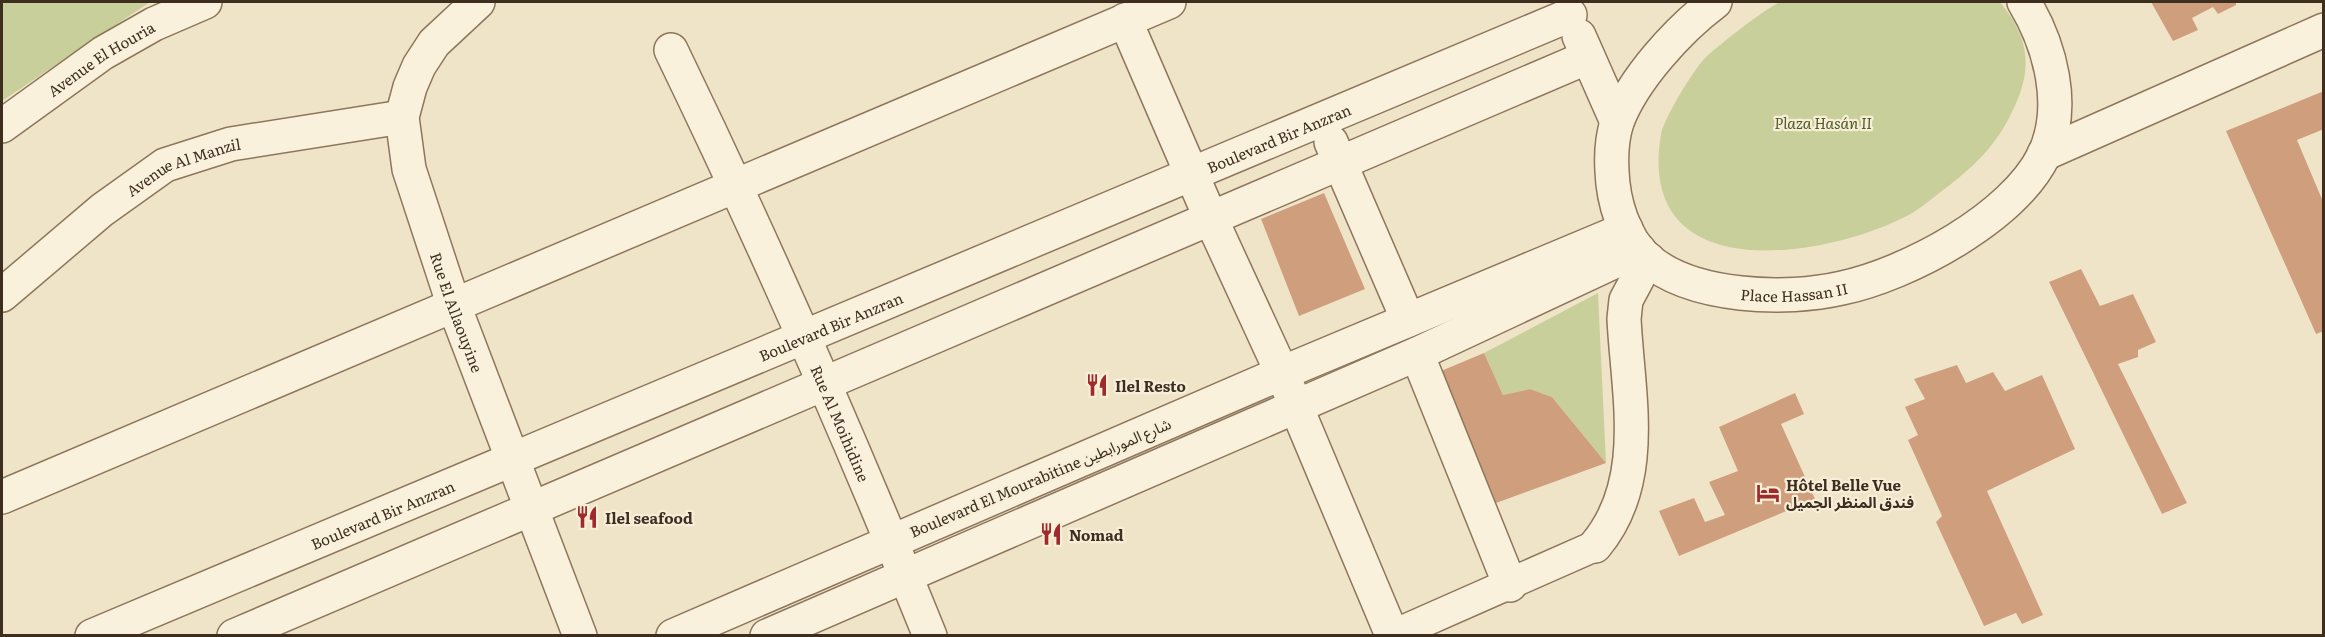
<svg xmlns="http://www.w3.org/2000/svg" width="2325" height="637" viewBox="0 0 2325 637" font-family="Literata,'Noto Sans Arabic',serif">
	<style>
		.green { fill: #c9cf9b }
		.building { fill: #cf9f7d }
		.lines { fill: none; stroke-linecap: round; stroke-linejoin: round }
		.pedestrian-casing { stroke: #8d765c; stroke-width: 33 }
		.minor-casing { stroke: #8d765c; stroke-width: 36 }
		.tertiary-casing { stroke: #8d765c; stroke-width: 36 }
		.pedestrian { stroke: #faf1dc; stroke-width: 30 }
		.minor { stroke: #faf1dc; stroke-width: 33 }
		.tertiary { stroke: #faf1dc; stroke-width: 33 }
		.labels { text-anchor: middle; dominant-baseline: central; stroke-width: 4.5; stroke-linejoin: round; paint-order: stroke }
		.street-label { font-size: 15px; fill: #3d2e20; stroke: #f7eed8 }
		.park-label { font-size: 15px; font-style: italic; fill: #4d5a26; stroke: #f7eed8 }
		.poi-label { font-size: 15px; font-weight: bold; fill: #3d2e20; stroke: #f7eed8; text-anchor: start }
	</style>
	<rect width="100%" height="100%" fill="#f0e4c8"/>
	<!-- green -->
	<g class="green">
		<path d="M2,2H150L2,101Z"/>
		<path d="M1780,2H2000C2031,40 2033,71 2011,114C1994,149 1969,171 1938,194C1929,201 1919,209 1909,215C1822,260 1635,288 1661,134C1664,118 1693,71 1704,59C1716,47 1766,8 1780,2Z"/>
		<path d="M1598,293L1606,463L1552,397L1530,389L1503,395L1484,353Z"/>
	</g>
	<!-- building -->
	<g class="building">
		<path d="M2151,2H2236V5L2218,14L2213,7L2192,18L2198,30L2173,41Z"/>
		<path d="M2324,91V129L2297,140L2324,204V331L2316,334L2226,131Z"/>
		<path d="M1324,193L1365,289L1299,316L1261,219Z"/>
		<path d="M2081,269L2100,306L2133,294L2156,342L2138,350V357L2118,364L2187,503L2162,514L2049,282Z"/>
		<path d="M1484,353L1503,395L1530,389L1552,397L1606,463L1496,503L1441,371Z"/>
		<path d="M1957,365L1966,383L1993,372L2005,391L2042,375L2075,449L1987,491L2043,615L2022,624L2016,613L1984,626L1936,522L1942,516L1908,440L1918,435L1905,407L1925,399L1914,379Z"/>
		<path d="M1795,393L1804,414L1781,424L1815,499L1679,556L1659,511L1694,498L1705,522L1725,515L1709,482L1738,471L1719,427Z"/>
	</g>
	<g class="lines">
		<!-- pedestrian casing -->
		<g class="pedestrian-casing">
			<path id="pedestrian" d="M1391,636L1595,546"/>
		</g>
		<!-- minor casing -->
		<g class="minor-casing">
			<g id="minor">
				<path id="s1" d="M478,2L434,43L419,66L410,87L402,117L409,169L453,303L580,636"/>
				<path id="s2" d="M1715,2C1679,29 1633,79 1617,122C1612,138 1611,155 1612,171C1613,201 1624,239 1647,259C1692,298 1786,301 1842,288C1908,274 2013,218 2044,155C2067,106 2050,45 2024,2"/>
				<path d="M1125,20L1211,219L1282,373L1392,635"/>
				<path d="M1579,36L1617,122"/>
				<path id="s3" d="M671,50C764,242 850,438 930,636"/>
				<path d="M1331,142L1408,320"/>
				<path d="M2044,154L2324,30"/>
				<path id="s4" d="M2,295L102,210L165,165L231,144L402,117"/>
				<path d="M1417,354L1510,585"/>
				<path d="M2,497L1169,2"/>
				<path d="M1595,546C1649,482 1628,396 1624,319L1626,300L1648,259"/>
				<path id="s5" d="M92,636L1570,15"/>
				<path d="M234,636L1588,57"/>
				<path d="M673,636L1282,373L1626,229"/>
				<path d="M767,636L1417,354L1639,250"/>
			</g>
		</g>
		<!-- tertiary casing -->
		<g class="tertiary-casing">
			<g id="tertiary">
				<path id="s6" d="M2,126L103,53L154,24L205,2"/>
			</g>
		</g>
		<!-- pedestrian -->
		<use href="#pedestrian" class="pedestrian"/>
		<!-- minor -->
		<use href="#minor" class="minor"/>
		<!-- tertiary -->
		<use href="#tertiary" class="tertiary"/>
	</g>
	<!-- icons -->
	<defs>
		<g id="restaurant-bare" transform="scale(1.8)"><path d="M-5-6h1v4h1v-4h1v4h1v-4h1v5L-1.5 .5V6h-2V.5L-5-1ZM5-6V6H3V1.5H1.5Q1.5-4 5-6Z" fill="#9e2a2b" stroke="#f7eed8" stroke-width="2.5" paint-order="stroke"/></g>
		<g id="hotel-bare" transform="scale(1.8)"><path d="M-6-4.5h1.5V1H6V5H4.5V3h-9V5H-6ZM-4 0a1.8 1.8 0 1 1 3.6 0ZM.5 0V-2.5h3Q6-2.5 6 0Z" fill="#9e2a2b" stroke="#f7eed8" stroke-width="2.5" paint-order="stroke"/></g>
	</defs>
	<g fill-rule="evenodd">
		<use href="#restaurant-bare" x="1097" y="385"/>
		<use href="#hotel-bare" x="1768" y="493"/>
		<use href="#restaurant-bare" x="587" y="517"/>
		<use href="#restaurant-bare" x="1051" y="534"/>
	</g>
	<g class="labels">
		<!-- street labels -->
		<g class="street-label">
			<text stroke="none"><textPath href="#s6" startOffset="120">Avenue El Houria</textPath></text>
			<text stroke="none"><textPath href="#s5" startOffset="1287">Boulevard Bir Anzran</textPath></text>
			<text stroke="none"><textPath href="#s4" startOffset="225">Avenue Al Manzil</textPath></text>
			<text stroke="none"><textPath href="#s2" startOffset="458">Place Hassan II</textPath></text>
			<text stroke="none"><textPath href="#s1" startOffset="345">Rue El Allaouyine</textPath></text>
			<text stroke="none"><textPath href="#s5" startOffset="801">Boulevard Bir Anzran</textPath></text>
			<text stroke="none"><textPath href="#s3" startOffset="410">Rue Al Moihidine</textPath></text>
			<text transform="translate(1040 477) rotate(-23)">Boulevard El Mourabitine شارع المورابطين</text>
			<text stroke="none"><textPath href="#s5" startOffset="315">Boulevard Bir Anzran</textPath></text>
		</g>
		<!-- park labels -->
		<g class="park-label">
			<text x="1823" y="122">Plaza Hasán II</text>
		</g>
		<!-- poi labels -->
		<g class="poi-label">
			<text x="1115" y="385">Ilel Resto</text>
			<text x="1786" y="484">Hôtel Belle Vue<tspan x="1786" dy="17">فندق المنظر الجميل</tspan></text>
			<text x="605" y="517">Ilel seafood</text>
			<text x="1069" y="534">Nomad</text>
		</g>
	</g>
	<!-- border -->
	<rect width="2325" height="637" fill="none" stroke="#3d2e20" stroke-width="6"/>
</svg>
